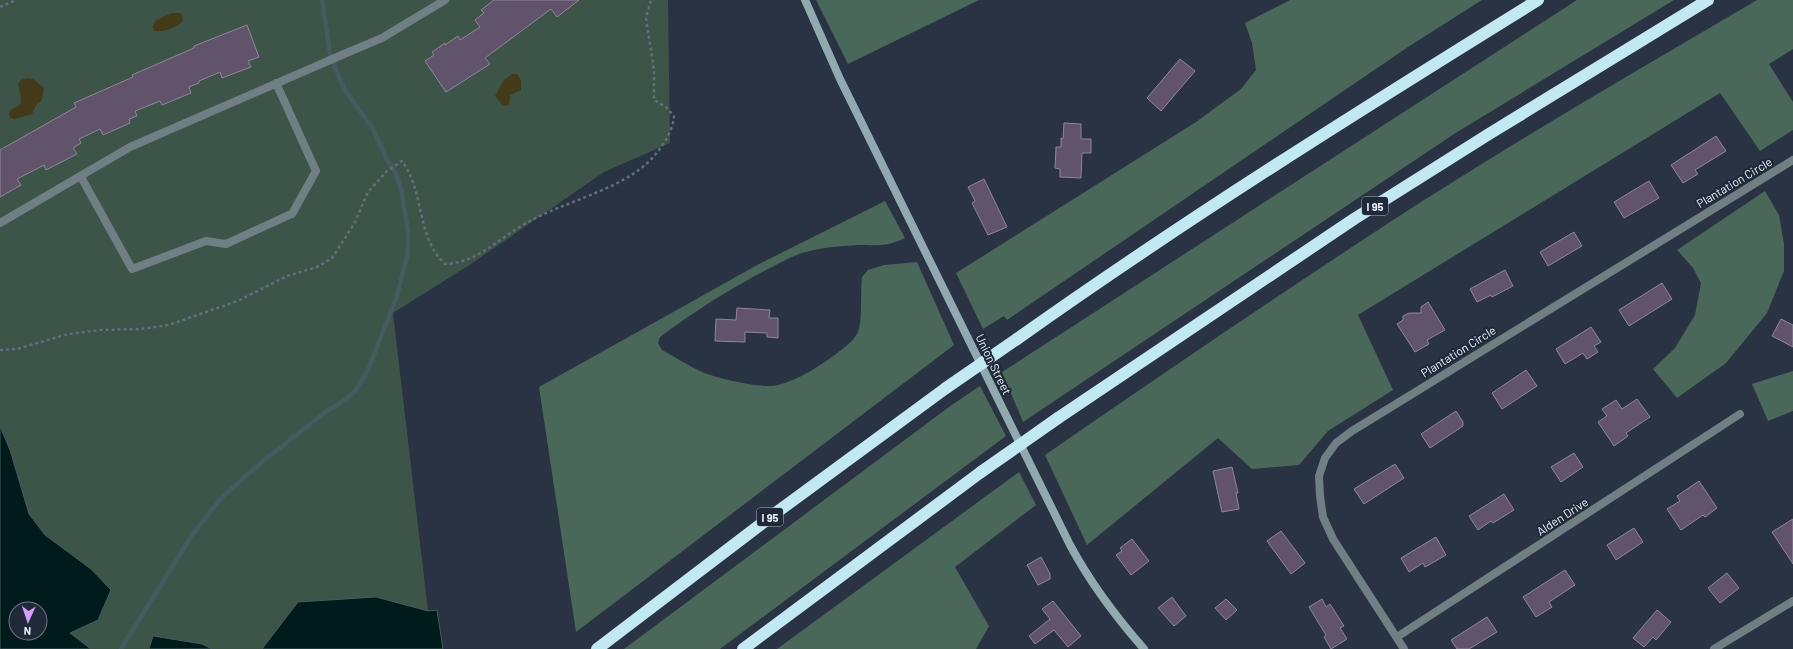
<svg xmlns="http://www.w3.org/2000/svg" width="1793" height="649" viewBox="0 0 1793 649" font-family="Barlow,sans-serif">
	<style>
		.green { fill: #3d5449; fill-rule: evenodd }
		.forest { fill: #496859 }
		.sand { fill: #433a1a }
		.water { fill: #001b1c; stroke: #465b5f; fill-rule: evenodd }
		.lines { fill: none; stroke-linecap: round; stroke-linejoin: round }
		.stream { stroke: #465b5f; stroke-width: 4.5 }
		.building { fill: #60536b; stroke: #90869a }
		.path { stroke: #656e7d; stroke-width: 2.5; stroke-dasharray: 3 3; stroke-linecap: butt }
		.lane { stroke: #6f7f83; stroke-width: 8 }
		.street { stroke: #6f7f83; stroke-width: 8 }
		.secondary { stroke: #91aab0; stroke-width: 8 }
		.highway { stroke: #c2e9f3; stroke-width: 12 }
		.highway-bridge { stroke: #c2e9f3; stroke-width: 12 }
		.labels { text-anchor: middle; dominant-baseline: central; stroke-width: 4; stroke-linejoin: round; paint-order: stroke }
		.shield { fill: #1f2938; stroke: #adb5c0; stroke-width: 1 }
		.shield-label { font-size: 11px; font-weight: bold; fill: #eaf1fb }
		.street-label { font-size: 12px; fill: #eaf1fb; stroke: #1f2938 }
	</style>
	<rect width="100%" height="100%" fill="#293343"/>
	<!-- green -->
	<path class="green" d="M0,0H668L670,143L604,172L471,264L393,313L428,611L376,597L263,649H0ZM16,609H40V633H16Z"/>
	<!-- forest -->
	<g class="forest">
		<path d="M816,0H979L848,64Z"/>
		<path d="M1290,0H1482L1408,47L1007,320L1004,316L983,329L956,273L1196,122L1241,89L1256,70L1252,43L1245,23Z"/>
		<path d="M1577,0H1674L1454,134L1023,422L1002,372Z"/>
		<path d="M1757,0H1793V49L1769,64L1793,102V130L1760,151L1720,93L1358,315L1393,390L1328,431L1299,465L1252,469L1218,438L1087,545L1045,455C1159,376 1274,298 1390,222C1510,144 1634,72 1757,0Z"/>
		<path d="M1765,191L1779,215L1784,244V271L1767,313L1726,363L1677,398L1653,369L1675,348L1695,315L1701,283L1693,268L1677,250Z"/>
		<path d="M885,201L905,238C887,247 877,245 858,245C843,246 825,247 810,251C795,254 782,262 768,269C730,289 695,311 660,337L658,343L662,350C675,357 689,366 702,372C716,378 756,387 771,386C789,385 815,369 829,359C838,352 853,343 858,332C863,320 860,292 862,277L868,270L884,265L917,262L954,345L576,632L539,387L759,264Z"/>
		<path d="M1793,371V411L1768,421L1752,384Z"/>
		<path d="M980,386L1006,436L720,649H624L953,404Z"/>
		<path d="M1019,472L1036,505L955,567L989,626L976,649H777Z"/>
	</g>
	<!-- sand -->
	<g class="sand">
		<path d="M171,13H181L183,21C176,28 164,32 154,31L153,26L155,21Z"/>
		<path d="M512,74H517L521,80V90L510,95L509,105L505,106L502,105L495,96L504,80Z"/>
		<path d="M28,78L33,79L44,88L42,100L37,104L32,114L15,119L10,118L9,114L11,110L21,104C21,97 20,90 18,84L21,80Z"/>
	</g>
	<!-- water -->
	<g class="water">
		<path d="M0,426L10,450L29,514L45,535L91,569L111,590L98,620L70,633L91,649H0ZM16,609H40V633H16Z"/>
		<path d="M376,597L428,611L437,610L443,649H262L298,602Z"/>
		<path d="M153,636L202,644L212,649H149Z"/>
	</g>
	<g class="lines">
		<!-- stream -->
		<path class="stream" d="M121,649L192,535L222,497L263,461L327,411L347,399L355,391L368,370L397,296L408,252V231L401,189L396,174L387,160L373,129L345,90L339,77L330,53L322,0"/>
	</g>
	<!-- building -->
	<g class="building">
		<path d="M494,0H579L557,17L551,9L485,58L490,64L446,92L425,61L434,55L432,52L445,43V45L458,36L460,40L480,27L475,20L484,13L481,10Z"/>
		<path d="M247,25L259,57L248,61L251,67L222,78L220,72L199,81V83L189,87L191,93L162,105L160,101L135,111L137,116L129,119L130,123L103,135L100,129L79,139L81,143L73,148L77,154L46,170L44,165L17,179L21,185L0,197V150L76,107L74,103L133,77L132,75L194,48V46Z"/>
		<path d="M1180,59L1195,71L1161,111L1147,98Z"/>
		<path d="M1064,123L1081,124V139H1091V153H1082L1081,178L1060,177V169L1055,168L1056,147H1061V138L1063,139Z"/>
		<path d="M1716,136L1726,151L1695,170L1698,174L1683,183L1671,165Z"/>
		<path d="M984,179L1007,227L988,235L972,203L975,201L968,187Z"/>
		<path d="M1649,181L1659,198L1624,218L1614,202Z"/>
		<path d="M1574,232L1582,246L1548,266L1540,252Z"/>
		<path d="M1505,270L1513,286L1492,297L1491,295L1477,302L1470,289Z"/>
		<path d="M1662,283L1672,299L1629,326L1619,310Z"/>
		<path d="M1428,302L1445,330L1427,340L1429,344L1415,352L1397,324L1403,320V316L1409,313H1421V307Z"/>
		<path d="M737,308L770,310L769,318H778V338L767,337V333L745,332V342L715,341L716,319L736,320Z"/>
		<path d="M1781,319L1793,325V347L1772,336Z"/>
		<path d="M1591,327L1601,342L1594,346L1598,352L1587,359L1583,353L1565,364L1556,349Z"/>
		<path d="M1526,370L1537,386L1502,409L1492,393Z"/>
		<path d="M1637,399L1650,417L1626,433L1628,436L1614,446L1598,422L1607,416L1602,409L1616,400L1622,409Z"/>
		<path d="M1456,411L1463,422V426L1430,448L1421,434Z"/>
		<path d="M1574,453L1583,467L1561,482L1551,467Z"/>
		<path d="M1395,464L1404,478L1364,504L1354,489Z"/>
		<path d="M1232,467L1238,493H1236L1239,509L1222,512L1213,471Z"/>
		<path d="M1699,481L1717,508L1705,517L1703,515L1681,530L1667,509L1680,501L1677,496Z"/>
		<path d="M1504,494L1514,510L1493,523L1491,521L1478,530L1469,516Z"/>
		<path d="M1793,519V564L1772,532Z"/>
		<path d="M1634,528L1643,542L1616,560L1607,545Z"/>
		<path d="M1281,531L1305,563L1291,574L1267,541Z"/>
		<path d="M1436,537L1446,555L1425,567L1423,563L1409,572L1401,558Z"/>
		<path d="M1132,539L1149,561L1131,575L1116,555L1122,551L1120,548Z"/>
		<path d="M1041,557L1050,574V579L1038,585L1027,565Z"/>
		<path d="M1565,570L1575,585L1549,602L1552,607L1536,617L1523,597Z"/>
		<path d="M1727,573L1739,588L1720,603L1708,588Z"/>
		<path d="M1172,597L1186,616L1174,626L1158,608Z"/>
		<path d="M1226,599L1237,610L1226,620L1215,608Z"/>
		<path d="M1322,599L1326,607L1330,604L1344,626L1340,628L1347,639L1331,649L1324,637L1326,635L1309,607Z"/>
		<path d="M1053,601L1081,636L1068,647L1054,630L1035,644L1029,636L1050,619L1042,609Z"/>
		<path d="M1657,610L1671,622L1656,640L1653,637L1644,647L1633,638Z"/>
		<path d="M1487,617L1497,632L1469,649H1457L1451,640Z"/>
	</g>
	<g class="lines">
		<!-- path -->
		<g class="path">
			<path d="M0,7L16,0"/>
			<path d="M0,350L17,349L68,334L100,330L141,329L169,325L240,300L287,276L317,267L332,258L354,224L368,192L387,171L402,161C425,192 416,237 445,264C478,263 500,237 528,222C564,202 615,191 645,165C658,154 673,133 674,116L666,107L654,100V70L646,18L651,0"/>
		</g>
		<!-- lane -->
		<g class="lane">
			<path d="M81,177L132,269L206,241L226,244L289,215L292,214L316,171L276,83"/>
			<path d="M0,223L130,147L344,54"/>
		</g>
		<!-- street -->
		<g class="street">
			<path d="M344,54L382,38L445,0"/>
			<path d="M1397,637L1740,414"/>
			<path d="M1404,649L1333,539L1323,517L1320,496L1319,476L1325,458L1336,443L1352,431L1793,160"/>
			<path d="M1714,649L1793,601"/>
		</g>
		<!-- secondary -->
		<path class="secondary" d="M805,0L840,79L1070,545C1091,584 1116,617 1144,649"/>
		<!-- highway -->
		<g class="highway">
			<path d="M1017,339C1186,219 1362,109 1538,0"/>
			<path d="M1058,418L1354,219L1489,134L1708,0"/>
			<path d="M597,649L773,515L946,388"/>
			<path d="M743,649L981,472"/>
		</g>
		<!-- highway-bridge -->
		<g class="highway-bridge">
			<path d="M946,388L1017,339"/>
			<path d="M981,472L1058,418"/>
		</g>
	</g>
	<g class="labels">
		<!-- shield labels -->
		<g class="shield">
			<rect x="1362" y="197" width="26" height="18" rx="3"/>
			<rect x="757" y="508" width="26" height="18" rx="3"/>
		</g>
		<g class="shield-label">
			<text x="1375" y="206">I 95</text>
			<text x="770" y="517">I 95</text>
		</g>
		<!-- street labels -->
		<g class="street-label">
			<text transform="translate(1734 182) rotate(-31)">Plantation Circle</text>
			<text transform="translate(1458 351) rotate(-32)">Plantation Circle</text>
			<text transform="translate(994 364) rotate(64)">Union Street</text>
			<text transform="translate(1562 516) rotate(-33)">Alden Drive</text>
		</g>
	</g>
	<!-- north arrow -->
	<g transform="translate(28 621) rotate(183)"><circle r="19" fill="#1f2938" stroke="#707986"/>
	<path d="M0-3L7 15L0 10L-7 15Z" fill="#d29dfd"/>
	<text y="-6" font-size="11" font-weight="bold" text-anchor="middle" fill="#eaf1fb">N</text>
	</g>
</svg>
